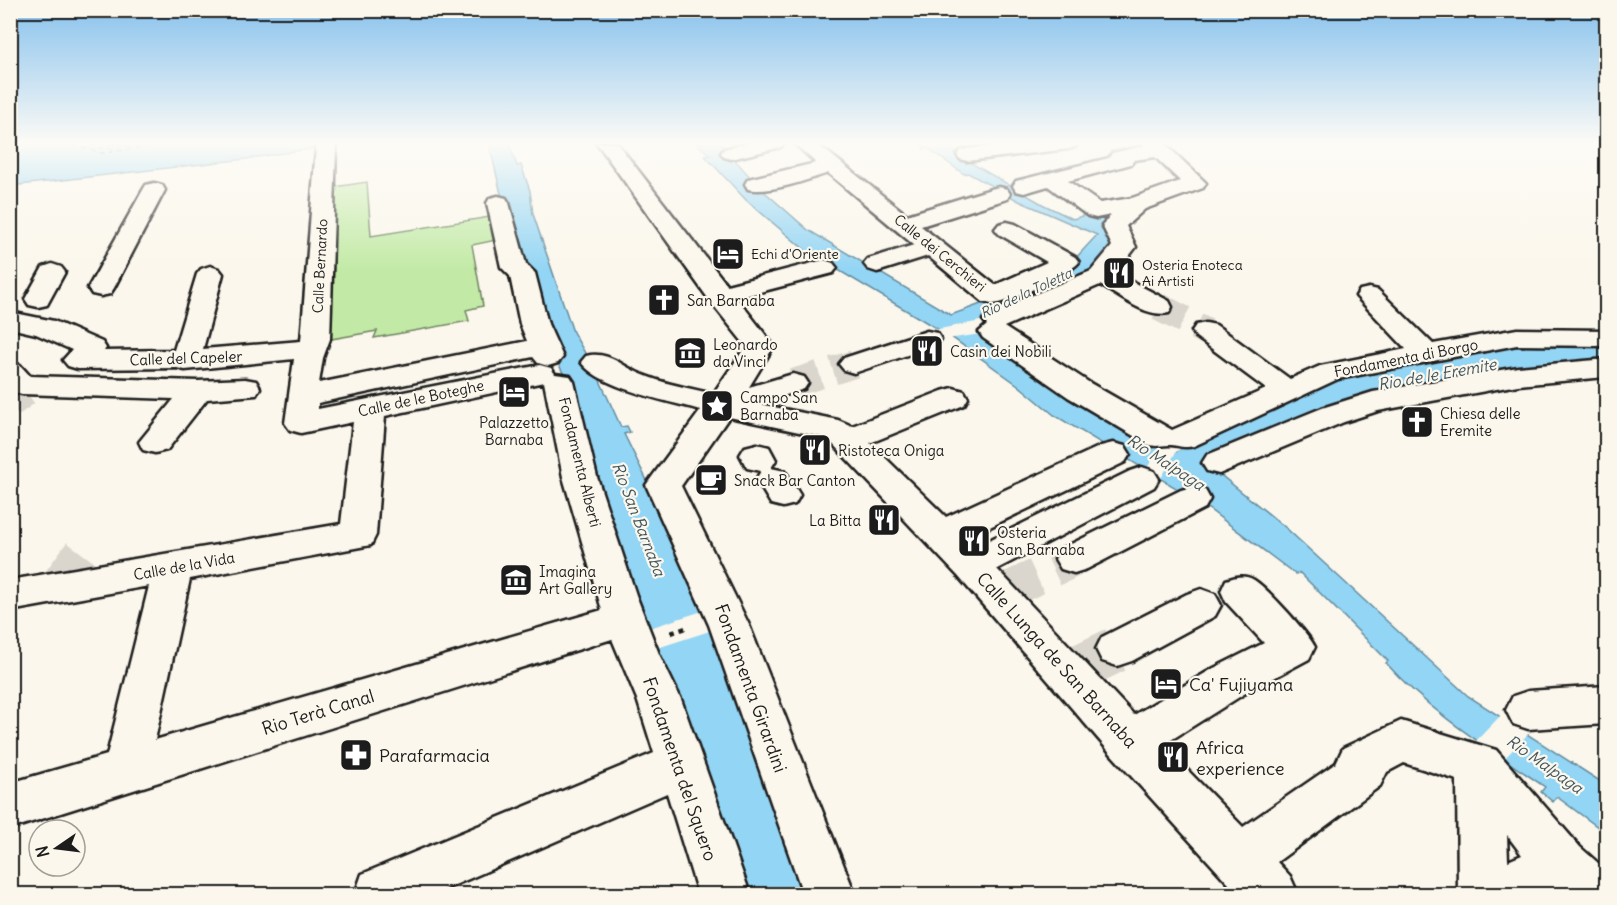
<svg xmlns="http://www.w3.org/2000/svg" width="1617" height="905" viewBox="0 0 1617 905" font-family="Delius,sans-serif">
	<style>
		.green { fill: #c2eaa6; stroke: #6f8361; stroke-width: 1.5 }
		.water { fill: #93d5f4; stroke: #638b9e; stroke-width: 1.5 }
		.pier { fill: #fbf7ec }
		.lines { fill: none; stroke-linecap: round; stroke-linejoin: round }
		.ferry { stroke: #40545d; stroke-width: 1.5; stroke-dasharray: 5 4; stroke-linecap: butt }
		.minor-tunnel-far2 { stroke: #dad6cd; stroke-width: 28; stroke-dasharray: 28 14; stroke-linecap: butt }
		.minor-tunnel-far1 { stroke: #dad6cd; stroke-width: 36; stroke-dasharray: 36 18; stroke-linecap: butt }
		.minor-tunnel { stroke: #dad6cd; stroke-width: 46; stroke-dasharray: 46 23; stroke-linecap: butt }
		.minor-casing { stroke: #1c1c1c; stroke-width: 5 }
		.path { stroke: #1c1c1c; stroke-width: 4.5; stroke-dasharray: 5 5; stroke-linecap: butt }
		.minor { fill: #fbf7ec; fill-rule: evenodd }
		.labels { text-anchor: middle; dominant-baseline: central; stroke-width: 4.5; stroke-linejoin: round; paint-order: stroke }
		.far-street-label { font-size: 14px; fill: #1c1c1c; stroke: #fbf7ec }
		.far-poi-label { font-size: 14px; fill: #1c1c1c; stroke: #fbf7ec; text-anchor: start }
		.far-water-label { font-size: 14px; font-style: italic; fill: #40545d; stroke: #fbf7ec }
		.poi-label { font-size: 15px; fill: #1c1c1c; stroke: #fbf7ec; text-anchor: start }
		.street-label { font-size: 15px; fill: #1c1c1c; stroke: #fbf7ec }
		.water-label { font-size: 16px; font-style: italic; fill: #40545d; stroke: #fbf7ec }
		.near-street-label { font-size: 18px; fill: #1c1c1c; stroke: #fbf7ec }
		.near-poi-label { font-size: 18px; fill: #1c1c1c; stroke: #fbf7ec; text-anchor: start }
	</style>
	<rect width="100%" height="100%" fill="#fbf7ec"/>
	<filter id="ink" filterUnits="userSpaceOnUse"><feTurbulence type="fractalNoise" baseFrequency=".0167" numOctaves="2"/><feDisplacementMap in="SourceGraphic" scale="12" xChannelSelector="R" yChannelSelector="G"/><feConvolveMatrix kernelMatrix="1 2 1 2 8 2 1 2 1" color-interpolation-filters="sRGB"/></filter>
	<g filter="url(#ink)">
		<!-- green -->
		<path class="green" d="M367,182L371,236L496,216L501,239L472,245L483,306L466,310L469,321L374,338L377,331L320,341L328,188Z"/>
		<!-- water -->
		<g class="water">
			<path d="M11,143H347L246,159L11,186Z"/>
			<path d="M489,143H509L517,166L521,165L530,191L533,214L573,332L597,374L621,427L627,426L630,432L624,434L709,606L763,776L807,894H734L687,748L628,592L571,389L554,355L506,215Z"/>
			<path d="M696,143H720L758,186L808,230L951,315L992,300L1073,261L1097,235L1019,201L968,173L964,174L927,148L924,149L921,143H944L964,159L1044,205L1073,219L1094,212L1108,222L1114,241L1092,268L1082,276L977,323L1176,452L1196,437L1336,375L1531,340H1606V362L1510,372L1391,390L1217,472L1286,528L1468,696L1606,785V833L1557,797L1553,802L1541,792L1545,787C1490,749 1430,713 1386,663L1388,661L1300,573L1295,574L1198,501L1054,415L1018,385L951,337L806,251L746,200L705,156L710,155Z"/>
		</g>
		<!-- pier -->
		<g class="pier">
			<path d="M992,317L993,318L982,323L995,332L947,339L934,330L976,322Z"/>
			<path d="M1158,437L1176,448L1186,441L1190,443L1176,452L1160,480L1143,473L1163,445Z"/>
			<path d="M712,608L719,628L648,651L640,631Z"/>
			<path d="M1502,714L1530,732L1502,761L1475,742Z"/>
		</g>
		<g class="lines">
			<!-- ferry -->
			<g class="ferry">
				<path d="M65,143L103,153L176,143"/>
				<path d="M82,143L106,149L153,143"/>
				<path d="M100,143L110,145L128,143"/>
			</g>
			<!-- minor-tunnel-far2 -->
			<g class="minor-tunnel-far2">
				<path d="M1159,307L1206,331"/>
				<path d="M793,383L854,364"/>
				<path d="M10,404L26,392"/>
			</g>
			<!-- minor-tunnel-far1 -->
			<g class="minor-tunnel-far1">
				<path d="M60,582L91,540"/>
				<path d="M1004,592L1074,559"/>
			</g>
			<!-- minor-tunnel -->
			<path class="minor-tunnel" d="M1074,670L1117,649"/>
			<!-- minor casing -->
			<g class="minor-casing">
				<g id="minor">
					<path d="M319,143H333L336,147L330,339L323,358L319,383L527,341L520,324L510,276L501,267L487,203L490,198L498,196L506,198L509,203L526,264L535,273L548,324L563,357L558,363L548,366L538,363L533,357L318,403V409L540,365L551,368L555,374L570,376L574,382L597,477L636,595L659,654L681,699L750,894H698L667,793L434,894H355L362,874L654,753L637,699L612,639L10,829V783L107,755L149,586L10,611V580L341,524L353,422L301,433L290,430L285,423L294,359L185,370L177,368L78,369L68,366L63,360L72,350L36,334L10,328V312L54,321L102,342L106,348L104,351L174,350L197,274L201,269L210,266L219,269L223,274L203,349L301,341L316,147ZM544,382L563,477L602,610L155,740L190,579L371,545L376,535L385,416Z"/>
					<path d="M597,143H617L727,285L824,260L833,263L837,268L833,273L737,298L774,346L749,387L793,374L804,377L808,383L804,389L759,404L838,420L852,426L942,391L953,388L964,391L968,398L964,405L870,443L946,517L1101,446L1113,443L1125,446L1130,454L1125,462L967,538L975,547L1130,471L1142,467L1154,471L1159,479L1154,487L997,569L1134,715L1214,668L1264,643L1226,602L1221,591L1226,580C1236,577 1244,574 1254,580C1267,588 1308,633 1315,647L1309,659L1244,694L1163,745L1243,827L1336,763L1343,748L1401,721L1496,750L1580,847L1606,870V894H1458L1457,780L1404,763L1387,772L1380,786L1277,862L1290,876L1298,894H1238L1113,756L958,576L827,438L729,417L681,486L749,625L855,894H803L709,625L646,485L701,410C671,402 599,388 581,362L586,356C607,350 622,366 641,374C664,384 690,388 713,394L746,346L710,301ZM1507,835L1522,855L1508,861Z"/>
					<path d="M748,143H784L781,147L731,159L724,157L721,153L724,149Z"/>
					<path d="M794,143H816L907,215L991,189L999,187L1007,189L1010,194L1007,199L921,226L995,285L1047,262L999,234L995,229L999,224L1007,222L1015,224L1075,257L1079,262C1071,273 1006,304 992,304C989,304 986,302 983,302L928,256L877,272L868,269L864,264L868,259L914,245L828,173C807,180 769,194 748,189L745,184L748,179L816,163Z"/>
					<path d="M1017,143H1078L1075,147L1068,149L967,161L960,159L957,155L960,151L967,149Z"/>
					<path d="M1142,143H1164L1206,183L1203,188L1145,209L1126,226L1136,247L1116,273L1169,301L1172,307L1169,313C1146,318 1120,296 1100,285L1004,327L1090,383L1172,430L1266,389L1196,337L1192,331L1196,325L1206,323L1216,325L1290,379L1320,366L1406,349L1356,296L1360,290L1369,288L1378,290L1433,344L1517,329L1606,330V346L1517,345L1338,379L1194,446C1182,449 1179,445 1169,445C1161,445 1157,447 1149,445L1068,397L983,338L979,332L987,325L983,320L987,314L1091,271L1112,246L1102,225L1111,215L1096,218L1088,216L1048,186L1024,193L1016,191L1013,186L1016,181L1109,158L1112,153L1144,146ZM1155,157L1180,181L1132,198L1100,203L1068,181L1131,164L1134,160Z"/>
					<path d="M154,183L162,185L165,190L114,288L110,294L101,296L92,294L88,288L143,190L146,185Z"/>
					<path d="M52,264L61,267L65,272L47,305L38,307L29,305L25,299L43,267Z"/>
					<path d="M927,331L937,333L941,339L937,345L854,373L844,370L839,364L844,358Z"/>
					<path d="M1606,359V377L1518,385L1378,411L1344,422L1219,474L1207,471L1202,463L1207,455L1322,408L1373,392L1518,367Z"/>
					<path d="M10,362L20,365L30,376L198,381L245,379L256,381L260,388L256,395L207,399L167,450L155,453L143,450L139,442L174,399L22,394L10,391Z"/>
					<path d="M757,444L769,447L776,460L771,468L785,471L800,495L795,504L783,507L771,504L756,479L761,471L747,468L740,455L745,447Z"/>
					<path d="M1193,487L1205,490L1210,499L1205,508L1087,569L1074,573L1061,569L1055,559L1061,549L1181,490Z"/>
					<path d="M1201,589L1215,594L1221,605L1215,616L1132,661L1117,666L1102,661L1096,649L1102,637L1187,594Z"/>
					<path d="M1606,686V724L1528,729L1513,724L1506,710L1513,696L1528,691Z"/>
				</g>
			</g>
			<!-- path -->
			<path class="path" d="M671,633L689,627"/>
			<!-- minor -->
			<use href="#minor" class="minor"/>
		</g>
	</g>
	<!-- sky -->
	<linearGradient id="sky" x2="0" y2="1"><stop stop-color="#86c1ed"/><stop offset="0.53" stop-color="#fdfbf6"/><stop offset="1" stop-color="#fdfbf6" stop-opacity="0"/></linearGradient>
	<rect width="1617" height="270" fill="url(#sky)"/>
	<!-- icons -->
	<defs>
		<g id="hotel-square" transform="scale(1.725)"><rect x="-9" y="-9" width="18" height="18" rx="4" fill="#1c1c1c" stroke="#fbf7ec"/><path d="M-6-4.5h1.5V1H6V5H4.5V3h-9V5H-6ZM-4 0a1.8 1.8 0 1 1 3.6 0ZM.5 0V-2.5h3Q6-2.5 6 0Z" fill="#fff"/></g>
		<g id="restaurant-square" transform="scale(1.725)"><rect x="-9" y="-9" width="18" height="18" rx="4" fill="#1c1c1c" stroke="#fbf7ec"/><path d="M-5-6h1v4h1v-4h1v4h1v-4h1v5L-1.5 .5V6h-2V.5L-5-1ZM5-6V6H3V1.5H1.5Q1.5-4 5-6Z" fill="#fff"/></g>
		<g id="church-square" transform="scale(1.725)"><rect x="-9" y="-9" width="18" height="18" rx="4" fill="#1c1c1c" stroke="#fbf7ec"/><path d="M-1.2-6h2.4v3.5h3.3v2.4h-3.3V6h-2.4V-.1h-3.3v-2.4h3.3Z" fill="#fff"/></g>
		<g id="museum-square" transform="scale(1.725)"><rect x="-9" y="-9" width="18" height="18" rx="4" fill="#1c1c1c" stroke="#fbf7ec"/><path d="M0-6L6-3V-2H-6V-3ZM-5-1h2V3h-2ZM-1-1h2V3h-2ZM3-1h2V3H3ZM-6 4H6V6H-6Z" fill="#fff"/></g>
		<g id="sight-square" transform="scale(1.725)"><rect x="-9" y="-9" width="18" height="18" rx="4" fill="#1c1c1c" stroke="#fbf7ec"/><path d="M0-6L1.8-2.2L6-1.7L2.9 1.2L3.7 5.4L0 3.3L-3.7 5.4L-2.9 1.2L-6-1.7L-1.8-2.2Z" fill="#fff"/></g>
		<g id="cafe-square" transform="scale(1.725)"><rect x="-9" y="-9" width="18" height="18" rx="4" fill="#1c1c1c" stroke="#fbf7ec"/><path d="M-5.5-4.5H6V0H3Q3 3.5 0 3.5H-2.5Q-5.5 3.5-5.5 0ZM3-3.2v2h1.7v-2ZM-6 4.5H4V6H-6Z" fill="#fff"/></g>
		<g id="pharmacy-square" transform="scale(1.725)"><rect x="-9" y="-9" width="18" height="18" rx="4" fill="#1c1c1c" stroke="#fbf7ec"/><path d="M-2-6h4v4h4v4h-4v4h-4v-4h-4v-4h4Z" fill="#fff"/></g>
	</defs>
	<g fill-rule="evenodd">
		<use href="#hotel-square" x="728" y="254"/>
		<use href="#restaurant-square" x="1119" y="273"/>
		<use href="#church-square" x="664" y="300"/>
		<use href="#restaurant-square" x="927" y="351"/>
		<use href="#museum-square" x="690" y="353"/>
		<use href="#hotel-square" x="514" y="392"/>
		<use href="#sight-square" x="717" y="406"/>
		<use href="#church-square" x="1417" y="422"/>
		<use href="#restaurant-square" x="815" y="450"/>
		<use href="#cafe-square" x="711" y="480"/>
		<use href="#restaurant-square" x="884" y="520"/>
		<use href="#restaurant-square" x="974" y="541"/>
		<use href="#museum-square" x="516" y="580"/>
		<use href="#hotel-square" x="1166" y="684"/>
		<use href="#pharmacy-square" x="356" y="755"/>
		<use href="#restaurant-square" x="1173" y="757"/>
	</g>
	<g class="labels">
		<!-- far-street labels -->
		<g class="far-street-label">
			<text transform="translate(940 253) rotate(39)">Calle dei Cerchieri</text>
			<text transform="translate(320 266) rotate(-87)">Calle Bernardo</text>
		</g>
		<!-- far-poi labels -->
		<g class="far-poi-label">
			<text x="751" y="254">Echi d'Oriente</text>
			<text x="1142" y="265">Osteria Enoteca<tspan x="1142" dy="16">Ai Artisti</tspan></text>
		</g>
		<!-- far-water labels -->
		<g class="far-water-label">
			<text transform="translate(1026 293) rotate(-25)">Rio de la Toletta</text>
		</g>
		<!-- poi labels -->
		<g class="poi-label">
			<text x="687" y="300">San Barnaba</text>
			<text x="713" y="344">Leonardo<tspan x="713" dy="17">da Vinci</tspan></text>
			<text x="950" y="351">Casin dei Nobili</text>
			<text x="740" y="397">Campo San<tspan x="740" dy="17">Barnaba</tspan></text>
			<text x="1440" y="413">Chiesa delle<tspan x="1440" dy="17">Eremite</tspan></text>
			<text x="514" y="422" text-anchor="middle">Palazzetto<tspan x="514" dy="17">Barnaba</tspan></text>
			<text x="838" y="450">Ristoteca Oniga</text>
			<text x="734" y="480">Snack Bar Canton</text>
			<text x="861" y="520" text-anchor="end">La Bitta</text>
			<text x="997" y="532">Osteria<tspan x="997" dy="17">San Barnaba</tspan></text>
			<text x="539" y="571">Imagina<tspan x="539" dy="17">Art Gallery</tspan></text>
		</g>
		<!-- street labels -->
		<g class="street-label">
			<text transform="translate(186 358) rotate(-2)">Calle del Capeler</text>
			<text transform="translate(1406 358) rotate(-11)">Fondamenta di Borgo</text>
			<text transform="translate(421 398) rotate(-12)">Calle de le Boteghe</text>
			<text transform="translate(580 462) rotate(76)">Fondamenta Alberti</text>
			<text transform="translate(184 566) rotate(-10)">Calle de la Vida</text>
		</g>
		<!-- water labels -->
		<g class="water-label">
			<text transform="translate(1437 374) rotate(-10)">Rio de le Eremite</text>
			<text transform="translate(1166 462) rotate(33)">Rio Malpaga</text>
			<text transform="translate(639 519) rotate(69)">Rio San Barnaba</text>
			<text transform="translate(1545 764) rotate(35)">Rio Malpaga</text>
		</g>
		<!-- near-street labels -->
		<g class="near-street-label">
			<text transform="translate(1057 660) rotate(48)">Calle Lunga de San Barnaba</text>
			<text transform="translate(751 688) rotate(70)">Fondamenta Girardini</text>
			<text transform="translate(318 712) rotate(-17)">Rio Terà Canal</text>
			<text transform="translate(680 769) rotate(71)">Fondamenta del Squero</text>
		</g>
		<!-- near-poi labels -->
		<g class="near-poi-label">
			<text x="1189" y="684">Ca' Fujiyama</text>
			<text x="1196" y="747">Africa<tspan x="1196" dy="21">experience</tspan></text>
			<text x="379" y="755">Parafarmacia</text>
		</g>
	</g>
	<!-- margin -->
	<rect width="1617" height="905" fill="none" stroke="#fbf7ec" stroke-width="36"/>
	<rect x="18" y="18" width="1581" height="869" fill="none" stroke="#1c1c1c" stroke-width="2" filter="url(#ink)"/>
	<!-- north arrow -->
	<g transform="translate(57 848) rotate(256)"><circle r="28" fill="#fbf7ec" stroke="#a29f99" stroke-width="1.5"/>
	<path d="M0-4.5L10 22L0 15L-10 22Z" fill="#1c1c1c"/>
	<text y="-9" font-size="16" font-weight="bold" text-anchor="middle" fill="#1c1c1c">N</text>
	</g>
</svg>
